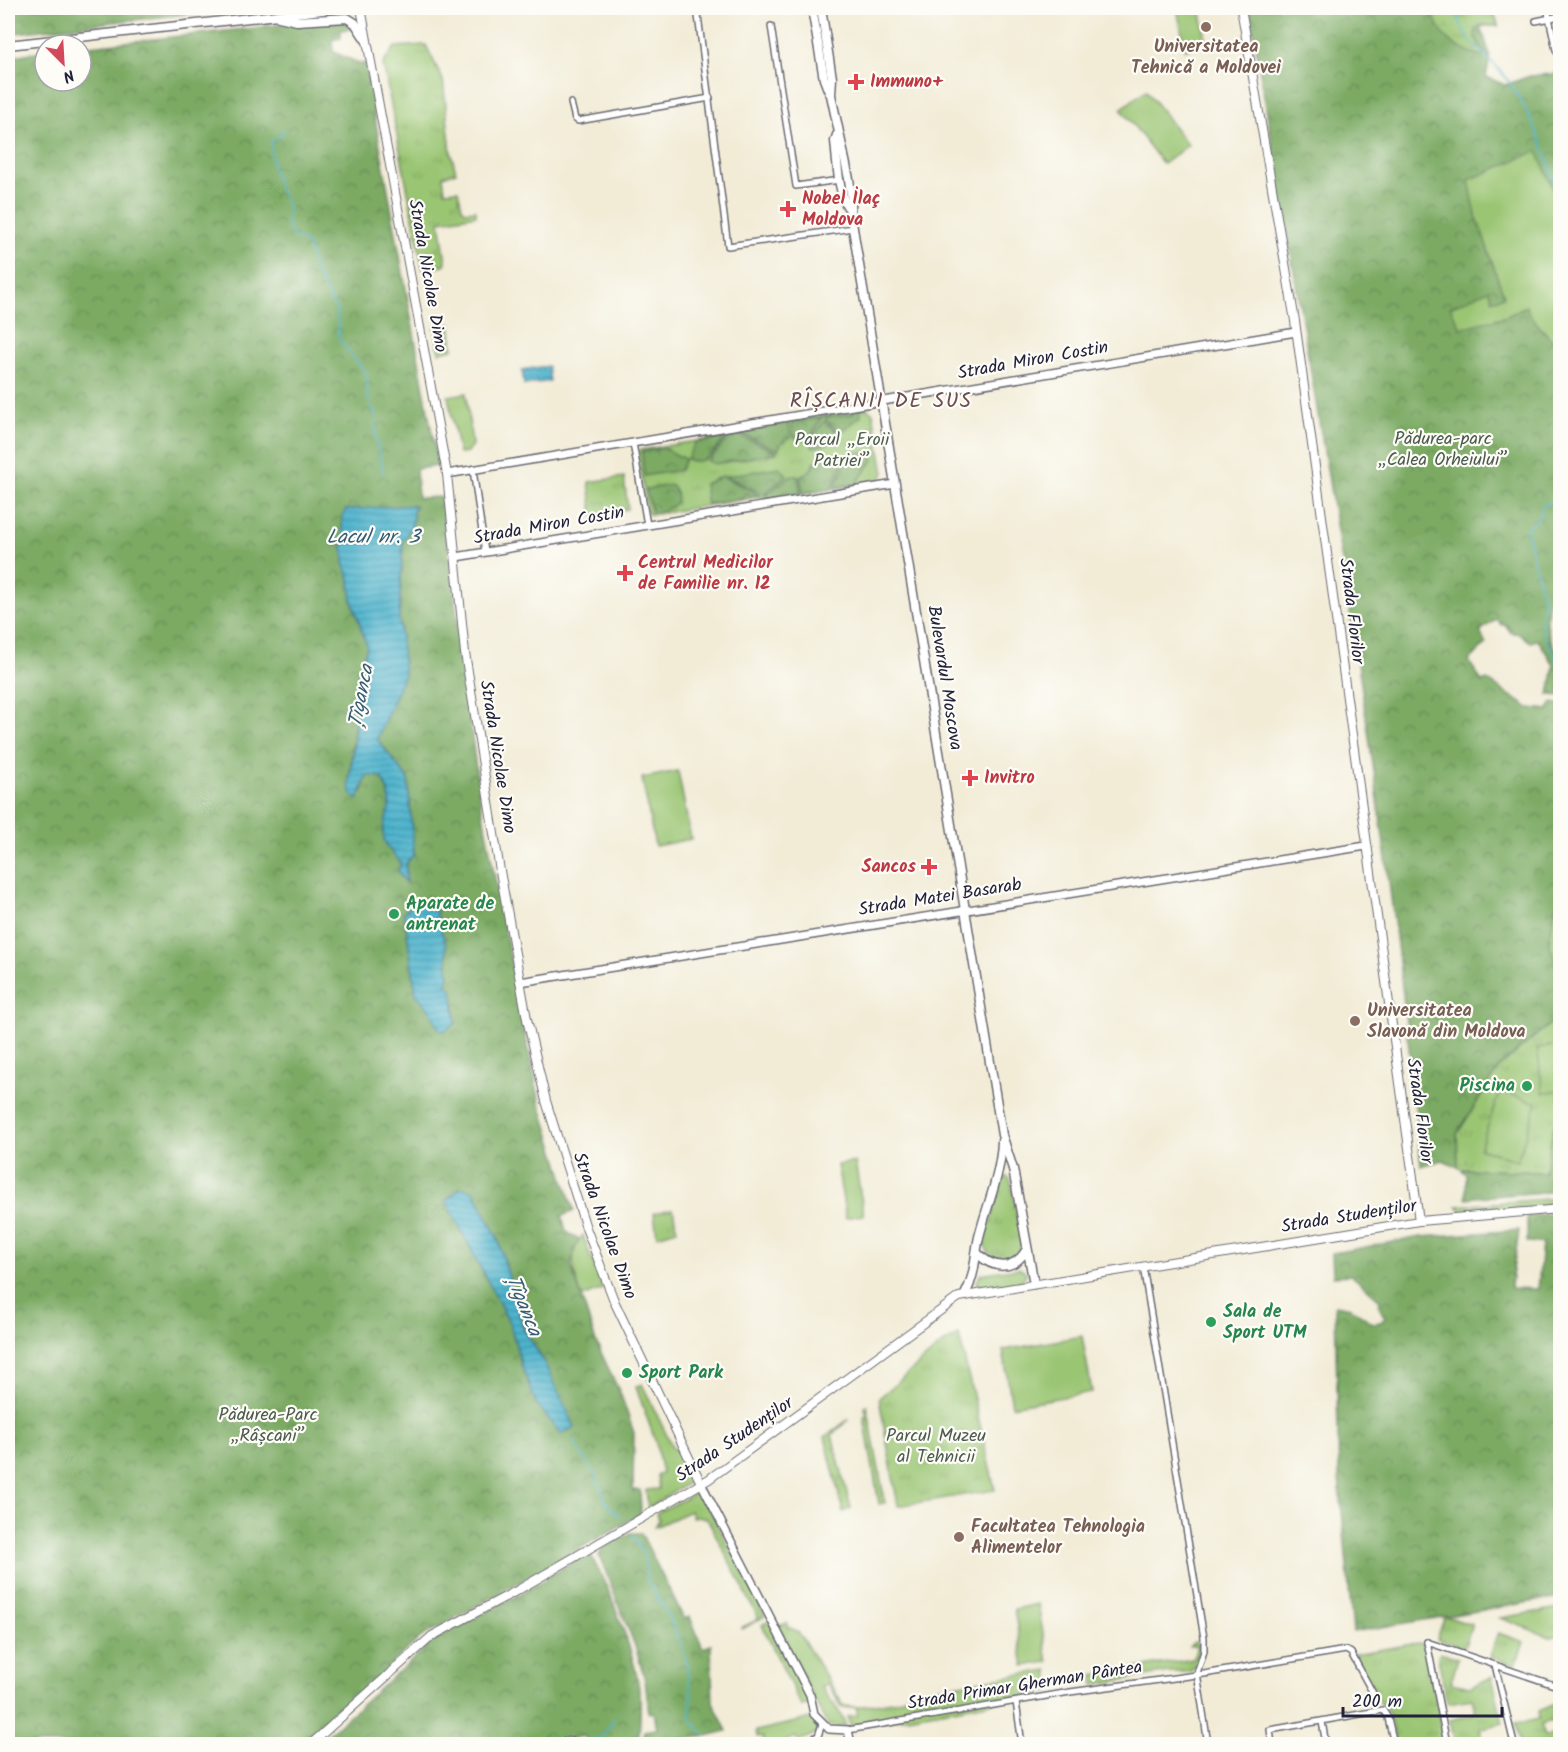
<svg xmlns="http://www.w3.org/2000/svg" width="1568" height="1752" viewBox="0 0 1568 1752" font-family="Kalam,sans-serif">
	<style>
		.grass { fill: url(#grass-tufts); stroke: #5e7456; stroke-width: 1.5 }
		.forest { fill: url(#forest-crowns); stroke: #4e6650; stroke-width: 1.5; fill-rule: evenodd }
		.wetland { fill: url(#wetland-marsh); stroke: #5e7456; stroke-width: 1.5 }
		.garden { fill: #9ac572; stroke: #5e7456; stroke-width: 1.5 }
		.water { fill: url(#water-rules); stroke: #386b84; stroke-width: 1.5 }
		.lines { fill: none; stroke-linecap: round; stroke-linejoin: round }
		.stream { stroke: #4eb4cd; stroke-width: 1.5 }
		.minor-casing { stroke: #6b6972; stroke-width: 8 }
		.tertiary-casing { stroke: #6b6972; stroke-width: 10 }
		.secondary-casing { stroke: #6b6972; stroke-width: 10 }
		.primary-casing { stroke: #6b6972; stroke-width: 11 }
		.minor { stroke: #fff; stroke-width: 5 }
		.tertiary { stroke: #fff; stroke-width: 7 }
		.secondary { stroke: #fff; stroke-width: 8 }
		.primary { stroke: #fff; stroke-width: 8 }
		.education-dot { fill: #8d6e63; stroke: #fdfcf7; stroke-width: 2 }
		.health-dot { fill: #e0444e; stroke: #fdfcf7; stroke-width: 2 }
		.leisure-dot { fill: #2e9e5b; stroke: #fdfcf7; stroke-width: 2 }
		.labels { text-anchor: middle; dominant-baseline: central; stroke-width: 4.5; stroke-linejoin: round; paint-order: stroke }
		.education-label { font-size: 18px; font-weight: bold; fill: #785e54; stroke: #fdfcf7; text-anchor: start }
		.health-label { font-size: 18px; font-weight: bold; fill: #be3a42; stroke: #fdfcf7; text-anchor: start }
		.street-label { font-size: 18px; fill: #22223b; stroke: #fdfcf7 }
		.park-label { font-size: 18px; fill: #4c5b4e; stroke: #fdfcf7 }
		.leisure-label { font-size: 18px; font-weight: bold; fill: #27864d; stroke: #fdfcf7; text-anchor: start }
		.water-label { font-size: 20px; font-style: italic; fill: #345c75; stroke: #fdfcf7 }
		.quarter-label { font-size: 21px; letter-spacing: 1.5px; fill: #6a4e51; stroke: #fdfcf7 }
	</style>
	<defs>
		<pattern id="grass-tufts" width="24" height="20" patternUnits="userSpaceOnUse" patternTransform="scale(1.5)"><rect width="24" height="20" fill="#9ac572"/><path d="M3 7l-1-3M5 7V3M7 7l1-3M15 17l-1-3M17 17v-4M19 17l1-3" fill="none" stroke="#84a964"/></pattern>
		<pattern id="forest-crowns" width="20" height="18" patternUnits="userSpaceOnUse" patternTransform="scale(1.5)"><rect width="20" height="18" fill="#7baa64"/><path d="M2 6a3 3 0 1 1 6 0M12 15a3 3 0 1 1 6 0" fill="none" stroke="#648a54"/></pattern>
		<pattern id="wetland-marsh" width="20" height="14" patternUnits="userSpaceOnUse" patternTransform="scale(1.5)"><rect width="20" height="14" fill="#9ac572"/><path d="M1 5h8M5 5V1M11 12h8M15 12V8" fill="none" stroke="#84a964"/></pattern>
		<pattern id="water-rules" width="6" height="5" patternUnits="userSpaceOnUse" patternTransform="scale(1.5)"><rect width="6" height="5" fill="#4eb4cd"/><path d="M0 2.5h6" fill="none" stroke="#4092a8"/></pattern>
	</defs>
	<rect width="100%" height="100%" fill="#fdfcf7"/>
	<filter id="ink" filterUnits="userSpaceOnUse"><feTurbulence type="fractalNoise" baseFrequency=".0167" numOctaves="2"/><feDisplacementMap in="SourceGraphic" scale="12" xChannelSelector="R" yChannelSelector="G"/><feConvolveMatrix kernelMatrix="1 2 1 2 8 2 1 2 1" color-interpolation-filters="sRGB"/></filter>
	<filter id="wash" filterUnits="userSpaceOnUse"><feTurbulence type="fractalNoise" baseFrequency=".008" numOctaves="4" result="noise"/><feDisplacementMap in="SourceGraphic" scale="24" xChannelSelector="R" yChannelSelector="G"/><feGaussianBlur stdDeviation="1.35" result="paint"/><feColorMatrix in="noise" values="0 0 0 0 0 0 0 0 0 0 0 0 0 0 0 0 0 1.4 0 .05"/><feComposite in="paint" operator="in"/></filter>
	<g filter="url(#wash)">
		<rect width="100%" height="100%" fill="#f2ecd7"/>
		<!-- grass -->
		<g class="grass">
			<path d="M426,45L443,80L451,152L456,172L443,176L445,191L458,190L462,208L466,211L476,210V215L440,221L446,262L444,266L423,269L383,64L395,47Z"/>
			<path d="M867,408L873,413L884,473L879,481L765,501L760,497L651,515L647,513L638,453L640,450L734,435L738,429Z"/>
			<path d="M624,477L628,509L593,516L589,482Z"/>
			<path d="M1560,903V976L1549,942L1556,904Z"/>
			<path d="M1560,1015V1125L1554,1126L1545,1172L1461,1169L1458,1167L1457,1134L1499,1067Z"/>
			<path d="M1003,1177H1008L1011,1181L1022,1245L1018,1254L1004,1262L990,1256L984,1244Z"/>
			<path d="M1560,1198V1205L1462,1212L1457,1206Z"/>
			<path d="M673,1209L677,1230L657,1236L654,1213Z"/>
			<path d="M1019,1268L1027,1273L1021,1282L983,1288L976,1282L981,1274Z"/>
			<path d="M959,1335L995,1490L898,1506L879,1398L941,1345Z"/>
			<path d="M867,1405L885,1503L879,1504L864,1417L867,1414L864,1406Z"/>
			<path d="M849,1419L832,1435L851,1508L843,1512L825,1437Z"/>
			<path d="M1560,1608V1636L1550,1637L1500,1618Z"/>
			<path d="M1445,1616L1472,1625L1464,1648L1437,1639Z"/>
			<path d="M1498,1633L1524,1642L1516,1665L1490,1657Z"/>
			<path d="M1194,1642L1201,1643C1204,1653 1198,1667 1189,1672H1168L1094,1685L1092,1675L1193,1659L1197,1646H1190Z"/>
			<path d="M1418,1643L1425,1644L1445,1744H1396L1388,1712L1384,1709L1354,1654Z"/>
			<path d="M1440,1652L1458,1658L1451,1683L1470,1687L1492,1677L1503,1723L1480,1729L1483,1742L1455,1744L1450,1720L1476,1713L1472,1699L1447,1703L1438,1656Z"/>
			<path d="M1048,1670L1050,1692L851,1727L847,1717L858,1715L856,1707L898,1700L910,1694V1692Z"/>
			<path d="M1559,1702L1560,1719L1541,1724L1544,1737L1560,1733V1744H1520L1515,1724L1539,1719L1538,1711Z"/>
		</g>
		<!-- forest -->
		<g class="forest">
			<path d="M8,8H241L8,34Z"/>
			<path d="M1249,8H1493L1498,26H1481L1490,56L1486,77L1505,85L1530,76L1560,73V195L1476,215L1504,296L1493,301L1488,290L1461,328L1507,316L1526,306L1529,314L1560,349L1559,592L1549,595C1547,620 1543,635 1560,655V696L1549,695L1554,665L1538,640L1530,642L1517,633H1511L1505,624L1501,625L1497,619L1480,631L1486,644L1469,661L1482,682L1487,680L1529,708L1549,710L1551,703L1560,704V903L1556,905L1549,942L1560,976V1015L1499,1067L1457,1134L1458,1167L1443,1160L1421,1166C1385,777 1314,393 1249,8Z"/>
			<path d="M343,20L354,29L341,30V38L332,40L333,52L361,64L365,63L438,466L416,469L418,498L442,497L479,793L522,1021L541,1107L574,1211L562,1216L566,1231L579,1240L571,1265L596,1342L621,1395L634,1433L633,1490H640L641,1514L421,1637L303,1744H8V57L45,51V81H81V47L279,25ZM414,506L412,525L403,542L399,618L404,674L377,739L408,779L414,855L406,863V883L398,872L401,863L384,826C392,806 392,796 381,777L367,775L362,792L349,785L355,716L361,697L357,681L367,646L352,600L350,580L344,563L346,510ZM413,905L446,945L449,977L446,985L455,1006L456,1023L444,1031L439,1028L430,1010L416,994L404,912ZM460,1188L498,1239L524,1330L542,1358L522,1367L510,1324L446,1201Z"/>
			<path d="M860,409L861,416L840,433L825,419V417L853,414V410Z"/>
			<path d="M822,417L808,441L794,437L792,422Z"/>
			<path d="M824,421L839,434L825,445L813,447L809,442Z"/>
			<path d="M789,423L791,437L781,443L778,450L738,432Z"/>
			<path d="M737,434L777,452L776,453L715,464L708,461L729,437Z"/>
			<path d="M725,438C714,451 706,467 687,459L695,443Z"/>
			<path d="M663,448L685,459L680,470L644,476L642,452Z"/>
			<path d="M862,452L873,456V460L856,484L835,487L849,455Z"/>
			<path d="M846,455L832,488L803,493L800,476L810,471L815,461Z"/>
			<path d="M779,467L787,475L764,494L726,476Z"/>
			<path d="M722,476L760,495L749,497L748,493L744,494L745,498L707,504L704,484Z"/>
			<path d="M790,476H798L801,493L767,499L765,496Z"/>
			<path d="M671,485C686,504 669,510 652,513L646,489Z"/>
			<path d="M1560,1125V1191L1466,1198V1174L1461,1169L1545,1172L1554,1126Z"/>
			<path d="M1560,1213V1597L1353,1632L1339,1478L1335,1305L1351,1308L1373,1323L1381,1322L1385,1317L1379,1306L1380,1300L1351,1275L1333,1276L1332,1253L1420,1237L1519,1230C1517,1250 1512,1267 1511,1288L1538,1289L1542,1243L1527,1242V1216Z"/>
			<path d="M631,1533H641L684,1619L690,1617L703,1648L711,1645L713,1702L727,1731L702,1737L645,1743L644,1731L657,1729L654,1712L649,1713L645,1679L635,1646L599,1555L604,1546Z"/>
			<path d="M590,1555C610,1587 637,1659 640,1697C641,1712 639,1729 639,1744H587L585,1736L544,1744H317L437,1638L524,1592L582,1556Z"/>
		</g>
		<!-- wetland -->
		<path class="wetland" d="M1430,8H1493L1498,26L1481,25L1475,31V37L1486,56C1455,52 1440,37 1430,8Z"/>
		<!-- garden -->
		<g class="garden">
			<path d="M1177,8H1200L1207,44L1185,49Z"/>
			<path d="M1146,90L1188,145L1163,164L1121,109Z"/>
			<path d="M1537,151L1556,196L1560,195V349L1529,314L1526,306L1507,316L1461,328L1450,307L1489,290L1493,300L1504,296L1476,215L1469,180Z"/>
			<path d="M450,324L453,349L439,352L435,327Z"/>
			<path d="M466,393L472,445L467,452L459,454L448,396Z"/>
			<path d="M678,771L691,839L655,846L642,778Z"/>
			<path d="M1560,1045V1090L1543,1093L1537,1048Z"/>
			<path d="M1500,1091L1537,1103L1517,1161L1480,1148Z"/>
			<path d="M855,1162L864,1215L846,1218L837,1165Z"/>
			<path d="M583,1235L603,1289L582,1297C575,1276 566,1254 583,1235Z"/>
			<path d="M1082,1336L1092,1392L1012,1406L1003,1350Z"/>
			<path d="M642,1384L674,1450L679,1448L693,1480L648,1508L646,1490L659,1489L657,1475L662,1474L656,1443L636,1387Z"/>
			<path d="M700,1491L765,1616L742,1629L741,1628L759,1619L707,1518L692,1517L690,1511L655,1527L659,1519L656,1513Z"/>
			<path d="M1038,1604L1048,1662L1024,1666L1014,1609Z"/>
			<path d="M769,1621L810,1701L808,1705L801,1706L762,1625Z"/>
			<path d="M787,1623V1627L798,1631L844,1706L856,1707L842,1708L827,1683L821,1687C829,1700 843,1713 846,1727L830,1726L826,1723L778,1626Z"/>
			<path d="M812,1718L819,1725L818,1733L798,1741L796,1737L778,1744H764L763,1737H757L756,1731Z"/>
		</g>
		<!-- water -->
		<g class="water">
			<path d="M548,366L550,381L524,385L522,370Z"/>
			<path d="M414,505L412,525L403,542L399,618L404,674L377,739L408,779L414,855L406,863V883L398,872L401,863C396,857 386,848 384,840C379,812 402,812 381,777L367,775L358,800L351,793L349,785L355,734V716L361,697L357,681L367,646L352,600L350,580L344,563L342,517L345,510Z"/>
			<path d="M427,904L434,907L446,945L449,977L446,985L452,988L456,1023L444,1031L439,1029L430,1010L416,994L404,912L413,905Z"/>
			<path d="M460,1188L474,1191L498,1239L524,1330L542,1358L575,1427L561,1434L536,1403L522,1367L510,1324L446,1201Z"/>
		</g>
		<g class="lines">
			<!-- stream -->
			<g class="stream">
				<path d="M1457,8C1458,41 1493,57 1509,82C1531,114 1547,151 1556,189"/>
				<path d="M282,129L283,134L271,142L272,164L278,187L289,208L287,219L289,230L294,237L307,243L314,269L337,312L339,339L367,374V396L376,416L375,432L383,473"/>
				<path d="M1560,488L1552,502L1544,505L1537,519L1526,529L1544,602L1541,619L1544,635L1560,666"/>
				<path d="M573,1439C579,1453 589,1463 596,1476C604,1494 602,1503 620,1516"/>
				<path d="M632,1535L644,1554L647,1580L670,1619L685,1655L691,1695V1720L706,1736"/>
				<path d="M707,1743L708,1744"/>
				<path d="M581,1744L583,1741L601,1738L614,1719"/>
			</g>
		</g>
	</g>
	<g filter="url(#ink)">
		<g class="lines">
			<!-- minor casing -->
			<g class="minor-casing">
				<g id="minor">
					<path d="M697,8L728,246L853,228"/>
					<path d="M1547,8L1556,50L1560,57"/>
					<path d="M1536,21L1560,16"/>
					<path d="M771,26L796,186L840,180"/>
					<path d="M571,103L575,119L578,121L710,98"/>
					<path d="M633,443L647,525"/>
					<path d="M473,470L485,552"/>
					<path d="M1143,1266L1204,1638V1651L1197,1673L1208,1744"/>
					<path d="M1427,1642L1557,1686L1560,1691"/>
					<path d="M1427,1642L1447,1744"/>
					<path d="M1495,1665L1514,1744"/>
					<path d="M1016,1702L1022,1744"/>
					<path d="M1322,1722L1326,1744"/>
					<path d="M848,1730L1070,1692L1204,1674L1346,1650L1351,1653L1375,1697"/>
					<path d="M551,1744L572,1740"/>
					<path d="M799,1744L818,1736L822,1724"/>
					<path d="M1272,1744L1270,1730L1383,1710L1388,1718L1394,1744"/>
				</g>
			</g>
			<!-- tertiary casing -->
			<g class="tertiary-casing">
				<g id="tertiary">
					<path d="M447,474L1296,332"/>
					<path d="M456,557L895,484"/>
					<path d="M520,982L1366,846"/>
					<path d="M701,1483L810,1695L814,1714L829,1729L848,1730L851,1744"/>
				</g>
			</g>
			<!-- secondary casing -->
			<g class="secondary-casing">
				<g id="secondary">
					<path d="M361,8L447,474L465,653L500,871L527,1019L546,1101L586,1228L615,1303L701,1483"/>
					<path d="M1241,8L1295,321L1419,1221"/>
					<path d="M311,1744L432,1636L518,1590L709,1479L959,1297L1419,1221L1560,1209"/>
				</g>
			</g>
			<!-- primary casing -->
			<g class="primary-casing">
				<g id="primary">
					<path d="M812,8L824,79L829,92"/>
					<path d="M821,8L832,78L831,95L849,179L852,201L850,210L1002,1135L1013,1169L1034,1284"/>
					<path d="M279,17L297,21L347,18L355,23L366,40"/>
					<path d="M8,45L340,8"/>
					<path d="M837,135L835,141C837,158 838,198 850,210"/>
					<path d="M977,1253C994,1270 1014,1271 1027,1249"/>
					<path d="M965,1295C976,1273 974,1259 979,1237C987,1205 1001,1174 1002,1141"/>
				</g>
			</g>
			<!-- minor -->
			<use href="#minor" class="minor"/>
			<!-- tertiary -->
			<use href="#tertiary" class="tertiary"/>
			<!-- secondary -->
			<use href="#secondary" class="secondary"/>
			<!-- primary -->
			<use href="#primary" class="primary"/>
		</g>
	</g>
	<!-- markers -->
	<g class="education-dot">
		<circle cx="1206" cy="27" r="6"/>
		<circle cx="1355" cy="1021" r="6"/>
		<circle cx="959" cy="1537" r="6"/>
	</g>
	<g class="health-dot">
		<path d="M853 73h6v6h6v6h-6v6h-6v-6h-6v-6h6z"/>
		<path d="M785 200h6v6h6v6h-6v6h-6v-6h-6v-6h6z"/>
		<path d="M622 564h6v6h6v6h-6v6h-6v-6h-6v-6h6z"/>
		<path d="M967 769h6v6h6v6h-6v6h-6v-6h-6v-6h6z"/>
		<path d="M926 858h6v6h6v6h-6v6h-6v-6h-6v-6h6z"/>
	</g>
	<g class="leisure-dot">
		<circle cx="394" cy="914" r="6"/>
		<circle cx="1527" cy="1086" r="6"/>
		<circle cx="1211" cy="1322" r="6"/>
		<circle cx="627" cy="1373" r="6"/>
	</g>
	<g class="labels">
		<!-- education labels -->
		<g class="education-label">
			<text x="1206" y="47" text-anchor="middle">Universitatea<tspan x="1206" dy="21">Tehnică a Moldovei</tspan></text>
			<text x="1367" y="1011">Universitatea<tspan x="1367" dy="21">Slavonă din Moldova</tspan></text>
			<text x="971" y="1527">Facultatea Tehnologia<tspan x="971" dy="21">Alimentelor</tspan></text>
		</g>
		<!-- health labels -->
		<g class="health-label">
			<text x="870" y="82">Immuno+</text>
			<text x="802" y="199">Nobel İlaç<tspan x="802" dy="21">Moldova</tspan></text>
			<text x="638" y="563">Centrul Medicilor<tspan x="638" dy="21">de Familie nr. 12</tspan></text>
			<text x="984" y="778">Invitro</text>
			<text x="916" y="867" text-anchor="end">Sancos</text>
		</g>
		<!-- street labels -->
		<g class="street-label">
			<text transform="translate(427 276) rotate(80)">Strada Nicolae Dimo</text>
			<text transform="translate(1033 361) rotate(-10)">Strada Miron Costin</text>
			<text transform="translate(549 526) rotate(-10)">Strada Miron Costin</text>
			<text transform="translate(1351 611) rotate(83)">Strada Florilor</text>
			<text transform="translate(944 678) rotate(81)">Bulevardul Moscova</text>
			<text transform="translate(497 757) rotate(81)">Strada Nicolae Dimo</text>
			<text transform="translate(940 898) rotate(-9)">Strada Matei Basarab</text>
			<text transform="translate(1419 1111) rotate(82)">Strada Florilor</text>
			<text transform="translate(1349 1217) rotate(-9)">Strada Studenților</text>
			<text transform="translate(604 1226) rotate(70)">Strada Nicolae Dimo</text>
			<text transform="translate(735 1440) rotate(-34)">Strada Studenților</text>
			<text transform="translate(1025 1686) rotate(-9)">Strada Primar Gherman Pântea</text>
		</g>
		<!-- park labels -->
		<g class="park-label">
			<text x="1443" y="439">Pădurea-parc<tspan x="1443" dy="21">„Calea Orheiului”</tspan></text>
			<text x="842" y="440">Parcul „Eroii<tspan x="842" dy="21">Patriei”</tspan></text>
			<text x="268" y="1415">Pădurea-Parc<tspan x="268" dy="21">„Râșcani”</tspan></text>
			<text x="936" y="1436">Parcul Muzeu<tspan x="936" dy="21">al Tehnicii</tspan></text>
		</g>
		<!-- leisure labels -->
		<g class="leisure-label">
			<text x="406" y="904">Aparate de<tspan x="406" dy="21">antrenat</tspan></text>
			<text x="1515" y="1086" text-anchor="end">Piscina</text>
			<text x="1223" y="1312">Sala de<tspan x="1223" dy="21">Sport UTM</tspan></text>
			<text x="639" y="1373">Sport Park</text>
		</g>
		<!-- water labels -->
		<g class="water-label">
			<text x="373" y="538">Lacul nr. 3</text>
			<text transform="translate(362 696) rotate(-79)">Țîganca</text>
			<text transform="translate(523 1306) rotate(68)">Țîganca</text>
		</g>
		<!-- quarter labels -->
		<g class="quarter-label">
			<text x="881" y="401">RÎȘCANII DE SUS</text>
		</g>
	</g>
	<!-- margin -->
	<rect width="1568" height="1752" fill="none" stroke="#fdfcf7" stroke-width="30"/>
	<!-- north arrow -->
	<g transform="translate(63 63) rotate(156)"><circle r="28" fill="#fdfcf7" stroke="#a5a5ac" stroke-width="1.5"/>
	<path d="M0-4.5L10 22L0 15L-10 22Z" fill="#d1495b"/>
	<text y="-9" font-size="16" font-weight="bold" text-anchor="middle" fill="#22223b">N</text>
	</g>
	<!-- scale -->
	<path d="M1343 1707v9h159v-9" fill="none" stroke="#22223b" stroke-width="3"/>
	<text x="1352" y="1707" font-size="18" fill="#22223b" stroke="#fdfcf7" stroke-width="4.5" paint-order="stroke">200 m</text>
</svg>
